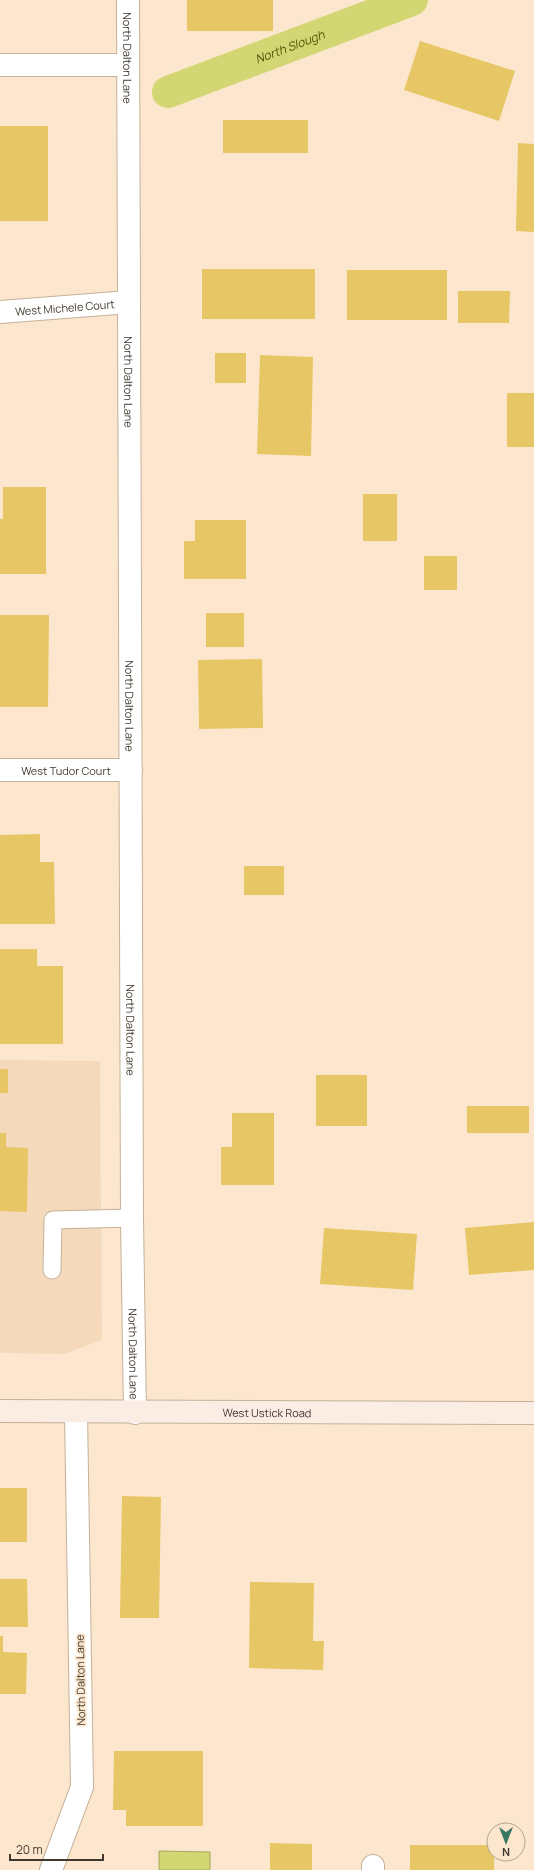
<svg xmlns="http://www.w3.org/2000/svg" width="534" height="1870" viewBox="0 0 534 1870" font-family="Manrope,sans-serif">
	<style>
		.built { fill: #f4dabb }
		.water { fill: #d2d673; stroke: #a6a75e }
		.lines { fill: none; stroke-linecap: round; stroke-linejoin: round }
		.canal { stroke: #d2d673; stroke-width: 32 }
		.building { fill: #e7c765 }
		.lane-casing { stroke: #c5b199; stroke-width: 19 }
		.street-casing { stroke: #c5b199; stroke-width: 24 }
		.secondary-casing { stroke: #c5b199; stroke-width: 24 }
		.lane { stroke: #fff; stroke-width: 17 }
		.street { stroke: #fff; stroke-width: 22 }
		.secondary { stroke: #fbece4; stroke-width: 22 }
		.labels { text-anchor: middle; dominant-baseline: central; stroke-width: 3.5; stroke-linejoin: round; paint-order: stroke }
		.street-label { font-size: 11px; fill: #40382e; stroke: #fce7ce }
		.water-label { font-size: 12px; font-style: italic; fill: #535406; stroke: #fce7ce }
	</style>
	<rect width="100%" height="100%" fill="#fce7ce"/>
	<!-- built -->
	<path class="built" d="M0,1060L100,1061L102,1340L64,1354L0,1353Z"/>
	<!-- water -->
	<path class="water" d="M159,1851L210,1852V1870H159Z"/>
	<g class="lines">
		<!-- canal -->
		<path class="canal" id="s1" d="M168,92L412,0"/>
	</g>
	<!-- building -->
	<g class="building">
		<rect x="187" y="0" width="86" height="31"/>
		<path d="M420,41L515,71L499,121L404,90Z"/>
		<rect x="223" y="120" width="85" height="33"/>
		<rect x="0" y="126" width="48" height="95"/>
		<path d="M518,143L534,144V232L516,231Z"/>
		<rect x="202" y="269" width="113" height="50"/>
		<rect x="347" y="270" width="100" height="50"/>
		<path d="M458,291H510L509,323H458Z"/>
		<rect x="215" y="353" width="31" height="30"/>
		<path d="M260,355L313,357L311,456L257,454Z"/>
		<rect x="507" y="393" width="27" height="54"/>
		<path d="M3,487H46V574H0V519H3Z"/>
		<rect x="363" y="494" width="34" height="47"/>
		<path d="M195,520H246V579H184V541H195Z"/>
		<rect x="424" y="556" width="33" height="34"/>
		<rect x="206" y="613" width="38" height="34"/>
		<path d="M0,615H49L48,707H0Z"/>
		<path d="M262,659L263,728L199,729L198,660Z"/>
		<path d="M40,834V862H54L55,924H0V835Z"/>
		<rect x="244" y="866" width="40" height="29"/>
		<path d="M0,949H37V966H63V1044H0Z"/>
		<rect x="0" y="1069" width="8" height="24"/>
		<rect x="316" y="1075" width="51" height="51"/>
		<rect x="467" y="1106" width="62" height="27"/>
		<path d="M232,1113H274V1185H221V1147H232Z"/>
		<path d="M0,1133H6V1147L28,1148L27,1212L0,1211Z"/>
		<path d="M534,1222V1270L469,1275L465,1228Z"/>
		<path d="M324,1228L417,1234L413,1290L320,1284Z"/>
		<rect x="0" y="1488" width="27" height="54"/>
		<path d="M122,1496L161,1497L159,1618H120Z"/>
		<path d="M0,1579H27L28,1627H0Z"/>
		<path d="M250,1582L314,1583L313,1641H324L323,1670L249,1668Z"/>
		<path d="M0,1636H3V1652L27,1653L26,1694H0Z"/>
		<path d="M114,1751H203V1826H126V1810H113Z"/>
		<path d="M270,1843L312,1844V1870H270Z"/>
		<rect x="410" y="1845" width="84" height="25"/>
	</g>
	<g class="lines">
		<!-- lane casing -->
		<g class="lane-casing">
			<path id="lane" d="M52,1270L53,1220L132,1218"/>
		</g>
		<!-- street casing -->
		<g class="street-casing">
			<g id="street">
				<path id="s2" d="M128,0L132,1218L135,1413"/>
				<path d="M0,65H128"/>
				<path id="s3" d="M0,312L129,302"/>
				<path id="s4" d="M0,770H131"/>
				<path d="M51,1870L82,1787L76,1412"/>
				<path d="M373,1870V1866"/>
			</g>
		</g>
		<!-- secondary casing -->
		<g class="secondary-casing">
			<g id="secondary">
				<path id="s5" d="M0,1411L534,1413"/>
			</g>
		</g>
		<!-- lane -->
		<use href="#lane" class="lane"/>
		<!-- street -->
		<use href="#street" class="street"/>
		<!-- secondary -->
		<use href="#secondary" class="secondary"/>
	</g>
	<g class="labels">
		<!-- street labels -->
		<g class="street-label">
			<text stroke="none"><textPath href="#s2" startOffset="58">North Dalton Lane</textPath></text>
			<text stroke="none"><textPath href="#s3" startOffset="65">West Michele Court</textPath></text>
			<text stroke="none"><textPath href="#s2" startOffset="382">North Dalton Lane</textPath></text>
			<text stroke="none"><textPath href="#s2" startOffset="706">North Dalton Lane</textPath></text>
			<text stroke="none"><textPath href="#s4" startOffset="66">West Tudor Court</textPath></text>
			<text stroke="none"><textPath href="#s2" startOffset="1030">North Dalton Lane</textPath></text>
			<text stroke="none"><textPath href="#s2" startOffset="1354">North Dalton Lane</textPath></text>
			<text stroke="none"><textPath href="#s5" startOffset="267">West Ustick Road</textPath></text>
			<text transform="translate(80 1680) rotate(-91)">North Dalton Lane</text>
		</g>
		<!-- water labels -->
		<g class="water-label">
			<text stroke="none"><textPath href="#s1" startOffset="130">North Slough</textPath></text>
		</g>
	</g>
	<!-- north arrow -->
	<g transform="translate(506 1842) rotate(180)"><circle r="19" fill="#fce7ce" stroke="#b1a18e"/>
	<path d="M0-3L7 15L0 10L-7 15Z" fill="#397763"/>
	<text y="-6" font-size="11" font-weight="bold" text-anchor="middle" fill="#40382e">N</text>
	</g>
	<!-- scale -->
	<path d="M10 1854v6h93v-6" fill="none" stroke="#40382e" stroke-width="2"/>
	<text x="16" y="1854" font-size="12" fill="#40382e" stroke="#fce7ce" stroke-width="3" paint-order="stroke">20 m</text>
</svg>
